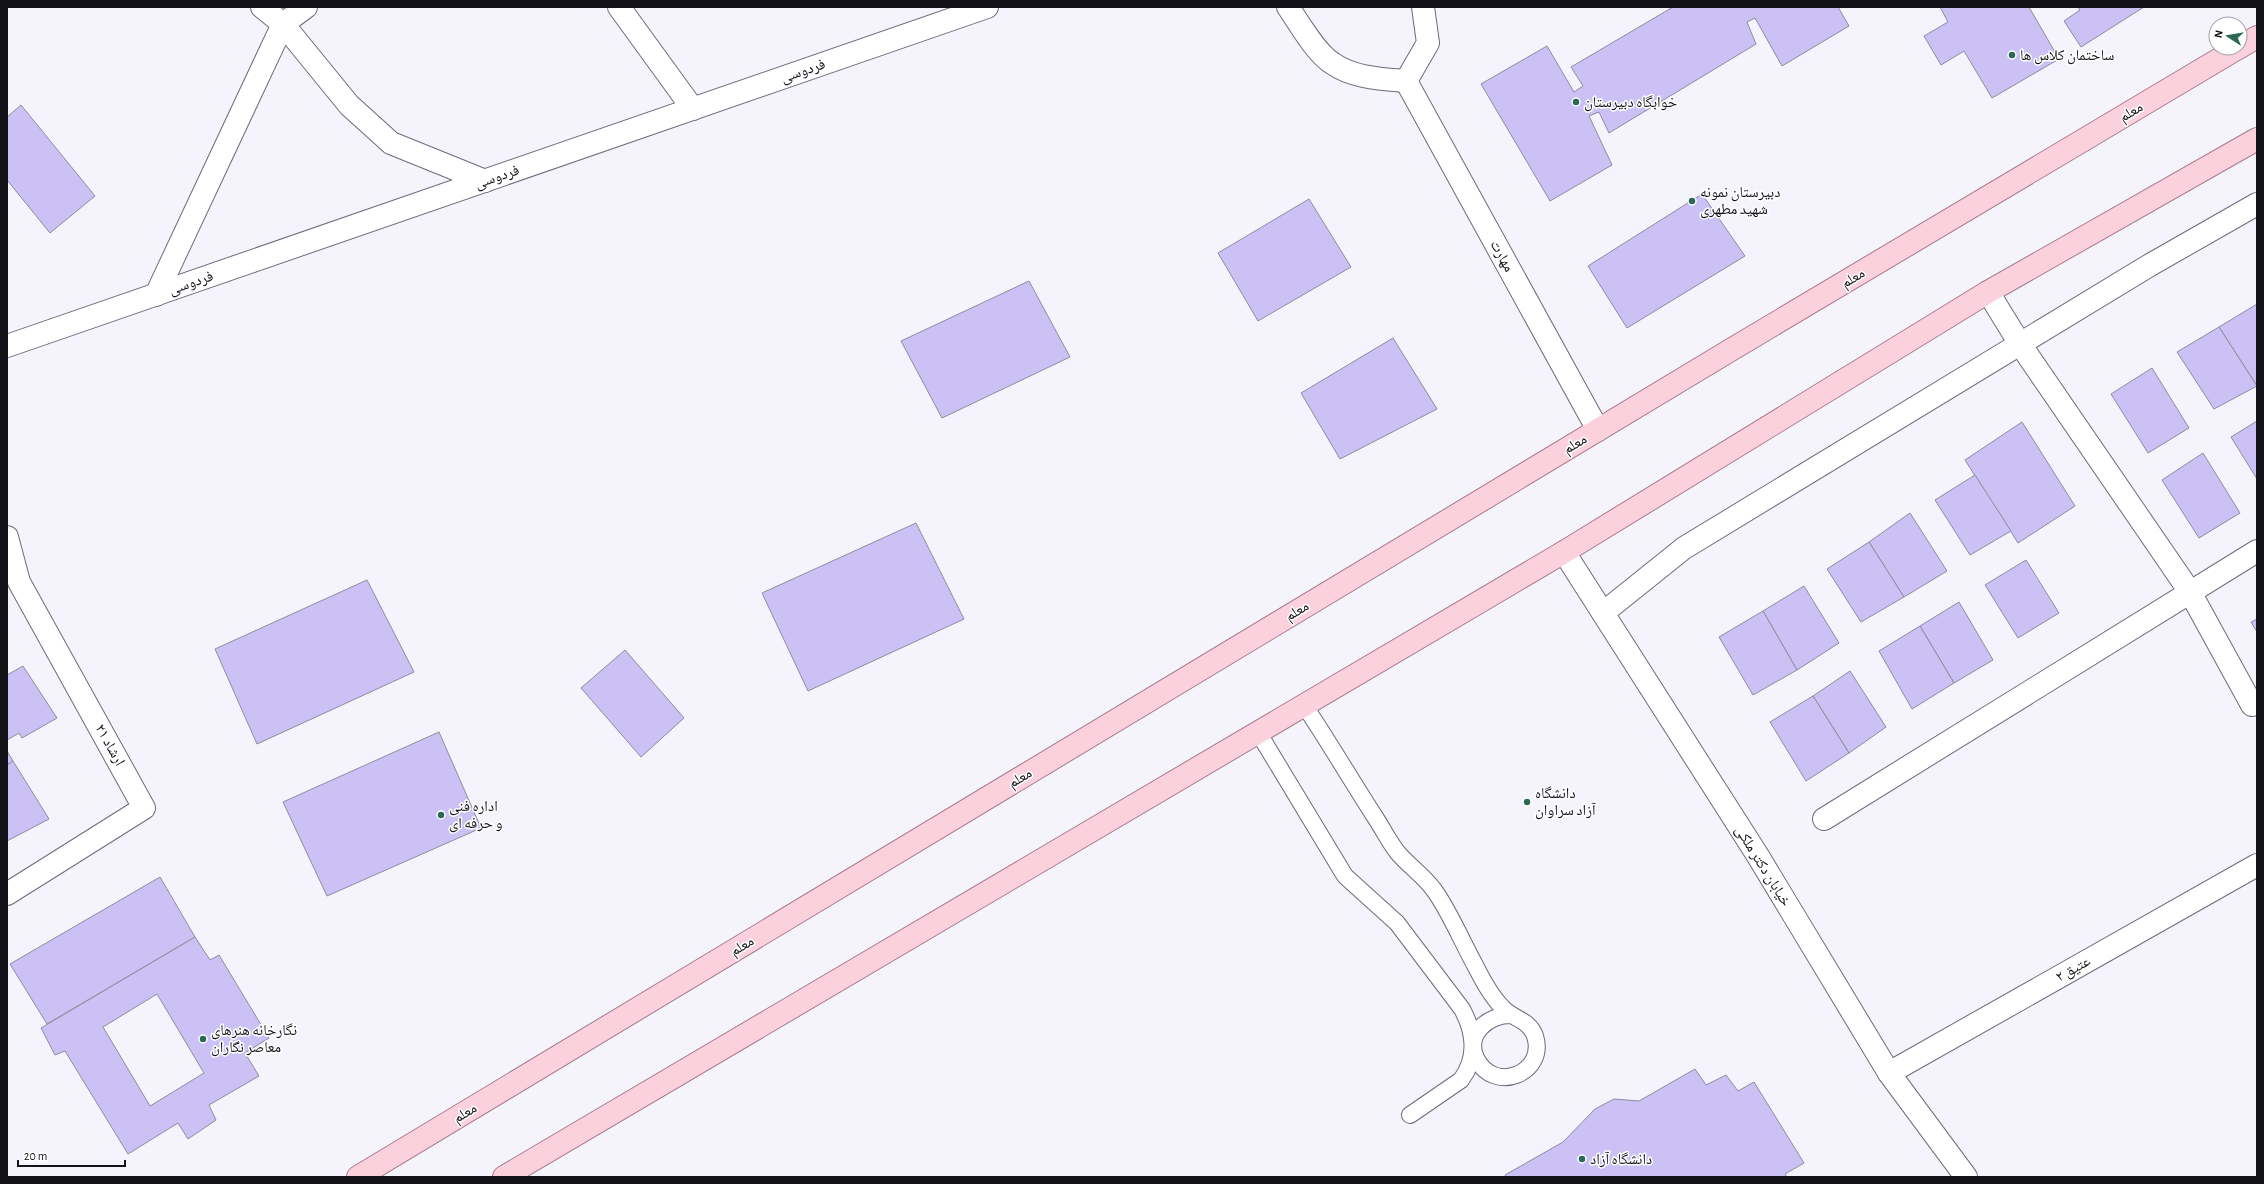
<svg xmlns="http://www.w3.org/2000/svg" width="2264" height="1184" viewBox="0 0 2264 1184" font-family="'Alegreya Sans','Noto Naskh Arabic',sans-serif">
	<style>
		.building { fill: #cbc1f4; stroke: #8e8b9f; fill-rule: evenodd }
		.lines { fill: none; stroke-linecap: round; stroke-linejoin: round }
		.service-casing { stroke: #6d6a7d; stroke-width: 18 }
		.minor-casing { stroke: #6d6a7d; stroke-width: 24 }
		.tertiary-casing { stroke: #6d6a7d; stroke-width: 24 }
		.primary-casing { stroke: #a77a89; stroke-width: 24 }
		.service { stroke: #fff; stroke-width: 16 }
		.minor { stroke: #fff; stroke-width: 22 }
		.tertiary { stroke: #fff; stroke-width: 22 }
		.primary { stroke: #fad1dd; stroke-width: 22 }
		.poi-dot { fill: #2b6955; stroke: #fff; stroke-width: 1.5 }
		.labels { text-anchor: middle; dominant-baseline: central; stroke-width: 3; stroke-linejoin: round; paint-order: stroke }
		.poi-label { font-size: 15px; fill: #131219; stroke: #fff; text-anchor: start }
		.street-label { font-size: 15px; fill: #131219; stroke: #fff }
	</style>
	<rect width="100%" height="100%" fill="#f5f4fd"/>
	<!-- building -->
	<g class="building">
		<path d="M1673,7H1838L1849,26L1782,66L1755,18L1747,22L1756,44L1609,133L1599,112L1589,116L1612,165L1550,201L1481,84L1547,46L1574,92L1583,86L1571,67Z"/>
		<path d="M1940,7H2029L2059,59L1992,98L1964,51L1941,65L1924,36L1948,22Z"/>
		<path d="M2078,7H2144L2081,47L2064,21L2080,10Z"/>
		<path d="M21,105L95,196L50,233L7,180V117Z"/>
		<path d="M1702,194L1745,256L1627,328L1588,266Z"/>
		<path d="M1309,199L1351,267L1258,321L1218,253Z"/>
		<path d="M1029,281L1070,357L942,418L901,341Z"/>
		<path d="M2257,304V386L2219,327Z"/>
		<path d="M2219,327L2257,386L2214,409L2177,352Z"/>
		<path d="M1393,338L1437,409L1340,459L1301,393Z"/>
		<path d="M2152,368L2189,428L2148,453L2111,394Z"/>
		<path d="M2257,421V479L2231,437Z"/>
		<path d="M2022,422L2075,506L2018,543L1965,460Z"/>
		<path d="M2203,453L2240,513L2199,538L2162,480Z"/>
		<path d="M1975,475L2011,531L1970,555L1935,500Z"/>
		<path d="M1910,513L1947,571L1904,597L1869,542Z"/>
		<path d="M916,523L964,619L808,691L762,593Z"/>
		<path d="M1869,542L1904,597L1861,622L1827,569Z"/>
		<path d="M2026,560L2059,613L2018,638L1985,585Z"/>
		<path d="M367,580L414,672L257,744L215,649Z"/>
		<path d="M1804,586L1839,643L1797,670L1763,611Z"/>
		<path d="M1959,602L1993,660L1954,683L1920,626Z"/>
		<path d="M1763,611L1797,670L1753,695L1719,637Z"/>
		<path d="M2257,619V632L2251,622Z"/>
		<path d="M1920,626L1954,683L1912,709L1879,651Z"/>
		<path d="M625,650L684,718L641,757L581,688Z"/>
		<path d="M23,666L57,718L22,738L19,733L7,740V675Z"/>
		<path d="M1850,671L1886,727L1849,753L1813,696Z"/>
		<path d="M1813,696L1849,753L1806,781L1770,722Z"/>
		<path d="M439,732L481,828L327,896L283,802Z"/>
		<path d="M7,751L13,761L7,765Z"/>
		<path d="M13,761L49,819L7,841V765Z"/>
		<path d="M160,877L195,937L47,1024L10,964Z"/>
		<path d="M195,937L210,960L219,955L269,1038L245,1053L259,1076L209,1105L216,1120L188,1139L178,1123L128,1154L65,1051L55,1055L41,1028ZM157,994L204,1073L150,1106L103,1027Z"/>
		<path d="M1695,1069L1706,1085L1726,1075L1738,1091L1754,1082L1804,1163L1785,1174L1787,1177H1506L1505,1175L1563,1142L1595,1109L1614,1099L1639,1101Z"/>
	</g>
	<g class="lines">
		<!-- service casing -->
		<g class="service-casing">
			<g id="service">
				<path d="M1304,705C1329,742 1351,780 1375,817C1383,829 1389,842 1398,853C1409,866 1424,876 1434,890C1449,910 1463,944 1476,967C1483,981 1491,996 1502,1007C1512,1019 1529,1019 1535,1036C1547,1073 1494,1095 1476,1058C1465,1034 1488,1015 1511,1015"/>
				<path d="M1258,732L1345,876L1397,923L1462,1009C1475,1033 1478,1057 1461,1080L1410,1115"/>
			</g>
		</g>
		<!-- minor casing -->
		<g class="minor-casing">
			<g id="minor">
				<path d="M262,7L283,24L349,105L391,143L485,181"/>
				<path d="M619,7L693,109"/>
				<path d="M1288,7C1299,23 1316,53 1332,63C1353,78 1381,79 1406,81"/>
				<path d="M1406,81L1598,430"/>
				<path d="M1406,81L1428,43L1423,7"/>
				<path d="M1988,292L2020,344L2190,592L2252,705"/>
				<path d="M156,295L283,24L306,7"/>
				<path d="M7,346L987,7"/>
				<path d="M7,537L19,582L144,808L7,894"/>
				<path d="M1603,613L1684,548L2150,265L2257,204"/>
				<path d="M1824,819L2257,551"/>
				<path d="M1889,1073L2257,865"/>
			</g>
		</g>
		<!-- tertiary casing -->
		<g class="tertiary-casing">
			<path id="tertiary" d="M1564,552L1758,856L1889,1073L1966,1177"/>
		</g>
		<!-- primary casing -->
		<g class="primary-casing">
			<g id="primary">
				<path d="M2240,47L2257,37"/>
				<path d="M358,1177L1734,348L2238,48"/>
				<path d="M504,1177L1564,552L1988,292L2257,139"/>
			</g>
		</g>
		<!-- service -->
		<use href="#service" class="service"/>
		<!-- minor -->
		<use href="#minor" class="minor"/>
		<!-- tertiary -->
		<use href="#tertiary" class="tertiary"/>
		<!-- primary -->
		<use href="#primary" class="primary"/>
	</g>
	<!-- markers -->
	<g class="poi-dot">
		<circle cx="2012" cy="55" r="4"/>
		<circle cx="1576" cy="102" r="4"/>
		<circle cx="1692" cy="201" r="4"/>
		<circle cx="1527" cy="802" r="4"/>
		<circle cx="441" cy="815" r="4"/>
		<circle cx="203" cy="1039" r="4"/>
		<circle cx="1582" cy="1159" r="4"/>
	</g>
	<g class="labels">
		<!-- poi labels -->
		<g class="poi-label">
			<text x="2020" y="55">ساختمان کلاس ها</text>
			<text x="1584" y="102">خوابگاه دبیرستان</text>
			<text x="1700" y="192">دبیرستان نمونه<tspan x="1700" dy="17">شهید مطهری</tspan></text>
			<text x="1535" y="793">دانشگاه<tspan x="1535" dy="17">آزاد سراوان</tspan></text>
			<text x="449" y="806">اداره فنی<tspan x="449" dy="17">و حرفه ای</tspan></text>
			<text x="211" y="1030">نگارخانه هنرهای<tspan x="211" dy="17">معاصر نگاران</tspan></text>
			<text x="1590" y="1159">دانشگاه آزاد</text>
		</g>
		<!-- street labels -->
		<g class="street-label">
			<text transform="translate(803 71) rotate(-19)">فردوسی</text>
			<text transform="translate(2131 112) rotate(-31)">معلم</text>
			<text transform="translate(497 177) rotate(-19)">فردوسی</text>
			<text transform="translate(1502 256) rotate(61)">مهارت</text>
			<text transform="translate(1853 278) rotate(-31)">معلم</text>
			<text transform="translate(191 283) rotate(-19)">فردوسی</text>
			<text transform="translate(1575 444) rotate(-31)">معلم</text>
			<text transform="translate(1297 611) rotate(-31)">معلم</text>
			<text transform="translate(110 745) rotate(61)">ارشاد ۲۱</text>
			<text transform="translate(1020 778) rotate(-31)">معلم</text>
			<text transform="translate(1763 866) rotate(58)">خیابان دکتر ملکی</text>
			<text transform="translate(742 946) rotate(-31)">معلم</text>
			<text transform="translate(2073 969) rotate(-29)">عتیق ۲</text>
			<text transform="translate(465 1113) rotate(-31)">معلم</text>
		</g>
	</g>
	<!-- border -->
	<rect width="2264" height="1184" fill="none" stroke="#131219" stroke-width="16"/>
	<!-- north arrow -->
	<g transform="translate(2228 36) rotate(282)"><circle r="19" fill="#ffffff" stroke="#a1a0a3"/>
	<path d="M0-3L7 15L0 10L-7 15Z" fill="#2b6955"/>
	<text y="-6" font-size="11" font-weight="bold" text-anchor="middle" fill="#131219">N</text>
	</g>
	<!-- scale -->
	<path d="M18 1160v6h107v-6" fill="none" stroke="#131219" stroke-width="2"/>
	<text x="24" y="1160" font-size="12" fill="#131219" stroke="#ffffff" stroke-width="3" paint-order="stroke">20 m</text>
</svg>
